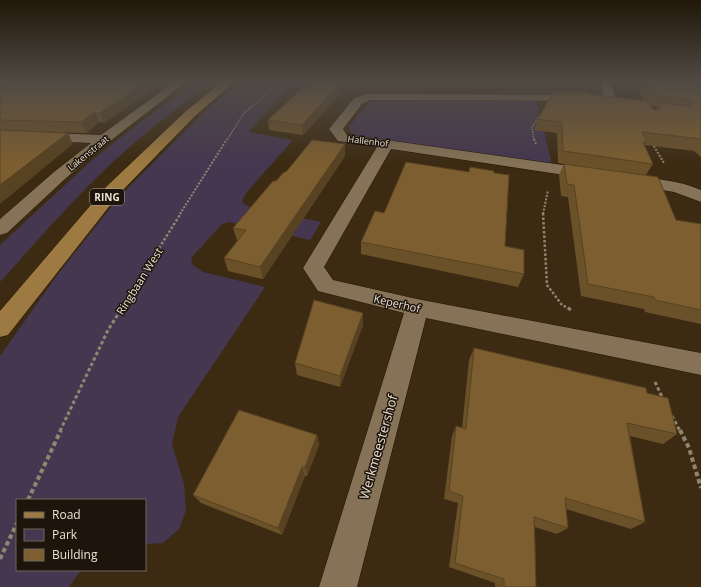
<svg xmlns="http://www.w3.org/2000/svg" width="701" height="587" viewBox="0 0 701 587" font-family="'Open Sans',sans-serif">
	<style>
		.green { fill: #453750 }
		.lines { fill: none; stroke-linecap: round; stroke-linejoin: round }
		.street-casing { stroke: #221300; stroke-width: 1 }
		.primary-casing { stroke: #221300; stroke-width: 1 }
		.path-far4 { stroke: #928570; stroke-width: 1.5; stroke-dasharray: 1.5 1; stroke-linecap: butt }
		.path-far3 { stroke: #928570; stroke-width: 2; stroke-dasharray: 2 1.5; stroke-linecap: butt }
		.path-far2 { stroke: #928570; stroke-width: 2.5; stroke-dasharray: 2.5 2; stroke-linecap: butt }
		.path-far1 { stroke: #928570; stroke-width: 3; stroke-dasharray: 3.5 2.5; stroke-linecap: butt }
		.path { stroke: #928570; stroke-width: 4; stroke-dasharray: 4.5 3; stroke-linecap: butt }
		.street { fill: #857257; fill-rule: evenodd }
		.primary { fill: #9d7a41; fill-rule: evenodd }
		.wall { fill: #6b5129; fill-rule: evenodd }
		.shaded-wall { fill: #574222 }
		.building { fill: #7c5e30; stroke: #574222 }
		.labels { text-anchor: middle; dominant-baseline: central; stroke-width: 3; stroke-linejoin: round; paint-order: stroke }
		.far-street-label { font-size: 9px; fill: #ece2d3; stroke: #1d150b }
		.shield { fill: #1d150b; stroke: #aea497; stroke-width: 1 }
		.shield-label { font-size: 10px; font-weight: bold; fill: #ece2d3 }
		.street-label { font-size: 11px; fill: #ece2d3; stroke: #1d150b }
		.near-street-label { font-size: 13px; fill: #ece2d3; stroke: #1d150b }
	</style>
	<rect width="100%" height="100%" fill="#3c2b12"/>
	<!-- green -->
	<g class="green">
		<path d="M195,82H212C178,107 146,132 115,160C74,198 37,241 0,282V245L93,159L134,127Z"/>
		<path d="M241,82H297L274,103L249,132L293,140L246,193L242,201L245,205L252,208L321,222L310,240L229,222L222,224L191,258L193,265L203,272L265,287L178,417L172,444L184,484L186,510L179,529L163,543L145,544V500H17V570H81L69,587H0V356L58,274L120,196L208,108Z"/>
		<path d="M386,99L537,101L552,165L373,138L357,136L350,132L349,126L370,102Z"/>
	</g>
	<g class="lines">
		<!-- street casing -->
		<g class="street-casing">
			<g id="street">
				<path d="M174,82H186L109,142L66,178L7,233L0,235V219L54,172L91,143L0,139V131L101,135Z"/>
				<path d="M601,82H611L615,97L613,99L603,101L370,100L362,104L343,129L347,135L384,140L387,139L393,141L591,169L597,171L599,174L597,177L591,179L391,149L324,267L333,280L417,299L701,353V375L426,318L357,587H319L404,313L318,291L303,268L377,147L338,141L329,129L354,98L368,94L603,95Z"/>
				<path d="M631,176C655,179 679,180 701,190V202L674,192L625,184L623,181L625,178Z"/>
			</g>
		</g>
		<!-- primary casing -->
		<g class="primary-casing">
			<path id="primary" d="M222,82H234L194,117L119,194L8,335L0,337V311L107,186L186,111Z"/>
		</g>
		<!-- path-far4 -->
		<g class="path-far4">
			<path d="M227,140L244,113L281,82"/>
			<path d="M534,140L532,127L538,118"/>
		</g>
		<!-- path-far3 -->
		<g class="path-far3">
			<path d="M534,139L536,144"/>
			<path d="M652,143L664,163"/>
			<path d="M180,214L227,139"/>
			<path d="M543,214L548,190"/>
		</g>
		<!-- path-far2 -->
		<g class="path-far2">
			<path d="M543,213L547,285L562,305L570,309"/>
			<path d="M121,309L181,213"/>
		</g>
		<!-- path-far1 -->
		<g class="path-far1">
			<path d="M568,308L571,310"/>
			<path d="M655,382L663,399"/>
			<path d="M672,416L680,431"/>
			<path d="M60,431L108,330L122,308"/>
		</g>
		<!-- path -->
		<g class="path">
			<path d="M680,430L689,448L701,488"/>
			<path d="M28,500L61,430"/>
			<path d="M0,559L17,523"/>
		</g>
		<!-- street -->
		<use href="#street" class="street"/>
		<!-- primary -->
		<use href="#primary" class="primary"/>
	</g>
	<!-- wall -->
	<g class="wall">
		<path d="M0,82H160L161,84L104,123L99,122L87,133L0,130Z"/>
		<path d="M635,82H701V157L694,151L645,145V146L653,164L645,176L676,220L701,224V324L645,312L644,309L581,296L568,197L561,196L559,175L564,164L558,163L557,133L534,130L538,119L587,94L644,100ZM651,106L658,107L657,109L654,110Z"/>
		<path d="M340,94L303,135L269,130L268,120Z"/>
		<path d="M345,156L263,279L228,271L224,258L238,240H237L233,228L276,181L286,172Z"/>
		<path d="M469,172L494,173L505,246L524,274L518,287L361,254V242L384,213Z"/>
		<path d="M363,313V325L340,387L297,375L295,363Z"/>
		<path d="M474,348L647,393L677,434L663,444L630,436L645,522L631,529L566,509L568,528L557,534L535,527L536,587H495V583L449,567L458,503L444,499L452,436L456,426L462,428L469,360Z"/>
		<path d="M317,435L319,445L307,476H305L282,535L201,503L193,495Z"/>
	</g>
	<!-- shaded-wall -->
	<g class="shaded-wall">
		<path d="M146,82H160L161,84L104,123L100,113Z"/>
		<path d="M339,84L340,94L303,135L302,125Z"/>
		<path d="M95,112L99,122L87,133L81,122Z"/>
		<path d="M68,133L73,144L0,204V185Z"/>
		<path d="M345,144V156L263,279L260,267Z"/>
		<path d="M363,313V325L340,387V376Z"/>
		<path d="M317,435L319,445L307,476L305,467Z"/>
		<path d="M302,467L305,476L282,535L278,528Z"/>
	</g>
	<!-- building -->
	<g class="building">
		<path d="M0,82H146L100,113L95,112L81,122L0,120Z"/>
		<path d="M309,82H319L339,84L302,125L268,120Z"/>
		<path d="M645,82H701V139L642,132L647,142H643L653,164L563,151L562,122L538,119L553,92H586L587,94L646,101L654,110L659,109L662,105L660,103L691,106L694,103L690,100L653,95Z"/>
		<path d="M0,130L68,133L0,185Z"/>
		<path d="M312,140L345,144L260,267L224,258L246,230L233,228L273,181H276L284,172H286Z"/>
		<path d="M406,162L469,172L470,167L494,171V173L509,175L505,246L524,250V274L361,242L375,211L384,213Z"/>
		<path d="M564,164L658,177L676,220L701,224V310L655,300L654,297L588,284L574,185L567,184Z"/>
		<path d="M314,300L363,313L340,376L295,363Z"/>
		<path d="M474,348L646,388L647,393L668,398L677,434L627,423L645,522L565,498L568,528L534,517L536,587H504V579L455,563L463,496L449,491L456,426L466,429Z"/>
		<path d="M239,410L317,435L305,467H302L278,528L193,495Z"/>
	</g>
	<!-- sky -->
	<linearGradient id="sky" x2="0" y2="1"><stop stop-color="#21180a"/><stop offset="0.5" stop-color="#504a44"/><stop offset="1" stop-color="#504a44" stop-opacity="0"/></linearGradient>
	<rect width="701" height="164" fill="url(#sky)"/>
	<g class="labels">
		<!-- far-street labels -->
		<g class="far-street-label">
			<text transform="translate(368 141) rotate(7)">Hallenhof</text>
			<text transform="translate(88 153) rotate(-39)">Lakenstraat</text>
		</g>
		<!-- shield labels -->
		<rect class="shield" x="90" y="189" width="34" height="16" rx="3"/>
		<g class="shield-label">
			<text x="107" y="197">RING</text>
		</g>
		<!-- street labels -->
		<g class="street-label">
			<text transform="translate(139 281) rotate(-58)">Ringbaan West</text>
			<text transform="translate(397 303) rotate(13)">Keperhof</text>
		</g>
		<!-- near-street labels -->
		<g class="near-street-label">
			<text transform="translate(378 447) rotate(-74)">Werkmeestershof</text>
		</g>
	</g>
	<!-- legend -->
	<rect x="16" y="499" width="130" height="72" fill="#1d150b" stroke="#70675b"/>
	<rect x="24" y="512" width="20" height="6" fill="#9d7a41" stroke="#70675b"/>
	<text x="52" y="519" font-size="12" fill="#ece2d3">Road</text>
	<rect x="24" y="529" width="20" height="12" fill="#453750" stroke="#70675b"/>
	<text x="52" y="539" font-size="12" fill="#ece2d3">Park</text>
	<rect x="24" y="549" width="20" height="12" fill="#7c5e30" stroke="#70675b"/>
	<text x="52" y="559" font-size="12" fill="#ece2d3">Building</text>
</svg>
